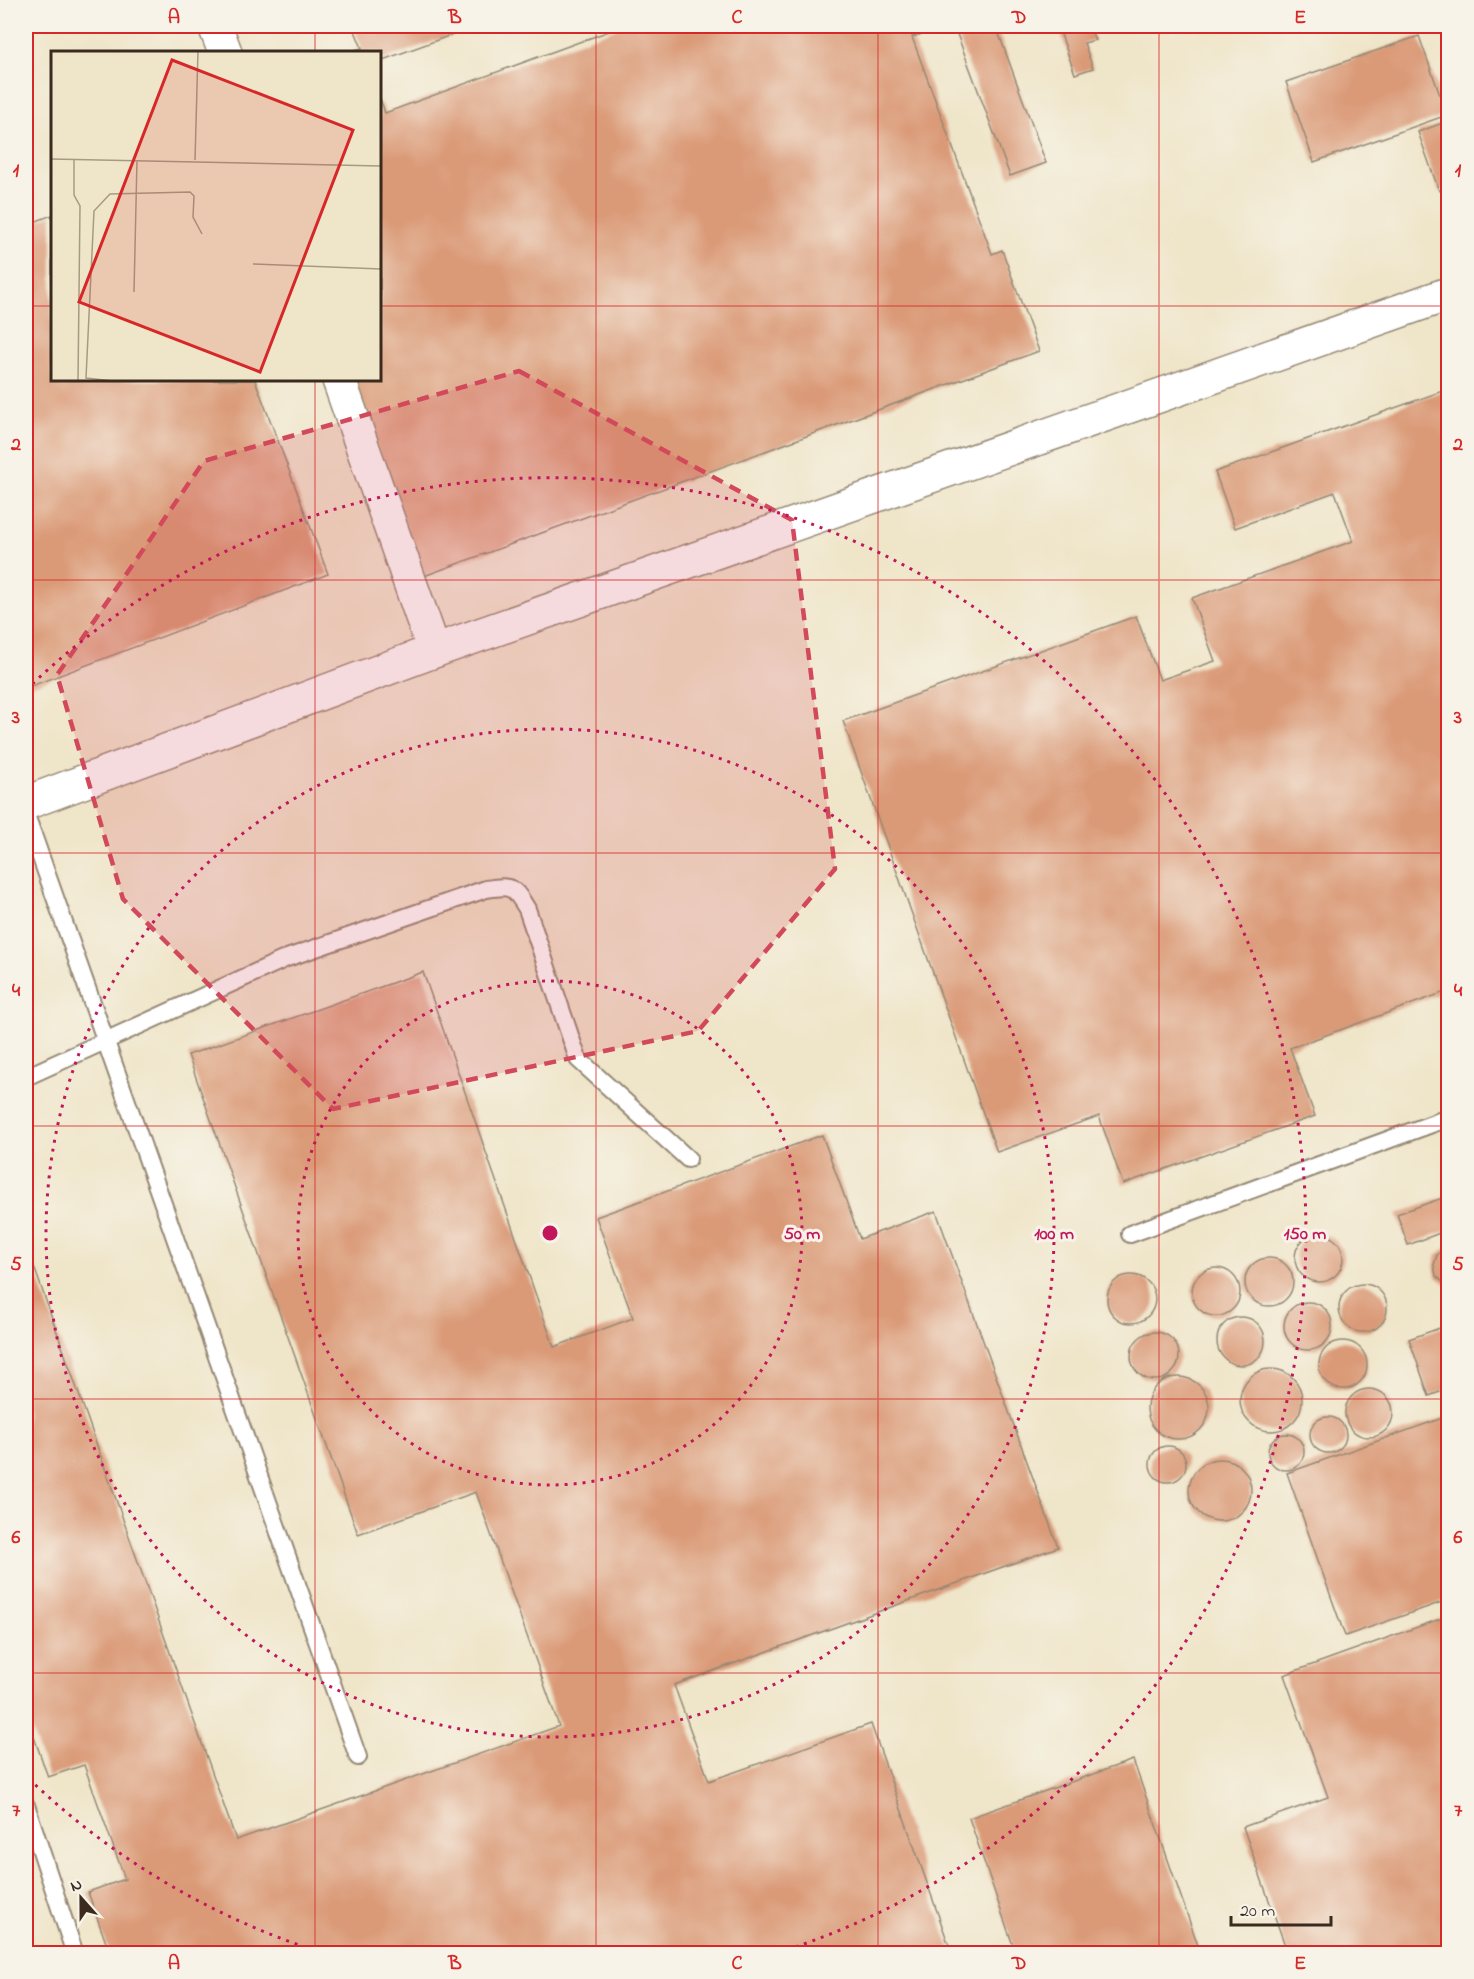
<svg xmlns="http://www.w3.org/2000/svg" width="1474" height="1979" viewBox="0 0 1474 1979" font-family="'Indie Flower',sans-serif">
	<style>
		.building { fill: #da9a77 }
		.lines { fill: none; stroke-linecap: round; stroke-linejoin: round }
		.service-casing { stroke: #958874; stroke-width: 20 }
		.minor-casing { stroke: #958874; stroke-width: 36 }
		.service { stroke: #fff; stroke-width: 16 }
		.minor { stroke: #fff; stroke-width: 33 }
		.marked { fill: #d1495b; fill-opacity: 0.2; stroke: #d1495b; stroke-width: 4.5; stroke-dasharray: 12 8; stroke-linejoin: round }
		.grid { fill: none; stroke: #d62828; stroke-width: 1.5; stroke-opacity: 0.55 }
		.ring { fill: none; stroke: #c2185b; stroke-width: 3; stroke-dasharray: 3 6 }
		.inset-road { fill: none; stroke: #a79a85; stroke-width: 1.5 }
		.view { fill: #d62828; fill-opacity: 0.15; stroke: #d62828; stroke-width: 3 }
		.inset-edge { fill: none; stroke: #3b2a1e; stroke-width: 3 }
		.centre { fill: #c2185b; stroke: #f7f3e8; stroke-width: 3 }
		.ring-label { font-size: 18px; text-anchor: middle; font-weight: bold; fill: #c2185b; stroke: #f7f3e8; stroke-width: 6; stroke-linejoin: round; paint-order: stroke }
		.neatline { fill: none; stroke: #d62828; stroke-width: 2 }
		.grid-label { font-size: 20px; text-anchor: middle; font-weight: bold; fill: #d62828 }
	</style>
	<rect width="100%" height="100%" fill="#f7f3e8"/>
	<filter id="ink" filterUnits="userSpaceOnUse"><feTurbulence type="fractalNoise" baseFrequency=".0167" numOctaves="2"/><feDisplacementMap in="SourceGraphic" scale="12" xChannelSelector="R" yChannelSelector="G"/><feConvolveMatrix kernelMatrix="1 2 1 2 8 2 1 2 1" color-interpolation-filters="sRGB"/></filter>
	<filter id="wash" filterUnits="userSpaceOnUse"><feTurbulence type="fractalNoise" baseFrequency=".008" numOctaves="4" result="noise"/><feDisplacementMap in="SourceGraphic" scale="24" xChannelSelector="R" yChannelSelector="G"/><feGaussianBlur stdDeviation="1.35" result="paint"/><feColorMatrix in="noise" values="0 0 0 0 0 0 0 0 0 0 0 0 0 0 0 0 0 1.4 0 .05"/><feComposite in="paint" operator="in"/></filter>
	<g filter="url(#wash)">
		<rect width="100%" height="100%" fill="#efe5c9"/>
		<g id="blocks">
			<!-- building -->
			<g class="building">
				<path d="M353,26H476L380,61V52H350L362,48Z"/>
				<path d="M623,26H920L923,34L912,37L992,254L1002,250L1039,351L424,576L352,380H380V98L385,113Z"/>
				<path d="M954,26H996L1046,163L1010,176Z"/>
				<path d="M1058,26H1089L1095,40L1084,43L1093,68L1075,74Z"/>
				<path d="M1419,36L1447,115L1314,162L1286,82Z"/>
				<path d="M1448,121V187L1439,191L1418,132Z"/>
				<path d="M52,215V380H255L328,574L26,688V225Z"/>
				<path d="M1448,389V991L1290,1048L1315,1116L1123,1184L1099,1116L997,1152L843,721L1136,616L1160,680L1215,661L1192,598L1353,541L1335,492L1235,528L1215,472Z"/>
				<path d="M423,972L554,1347L633,1318L596,1217L822,1135L860,1239L936,1211L1058,1547L674,1685L709,1781L871,1724L952,1954H110L88,1892L125,1879L84,1765L48,1777L26,1714V1244L236,1840L559,1726L476,1492L358,1534L188,1055Z"/>
				<path d="M1448,1196V1230L1408,1245L1397,1214Z"/>
				<circle cx="1319" cy="1258" r="24"/>
				<path d="M1448,1246V1286L1436,1276L1434,1265L1437,1255Z"/>
				<circle cx="1269" cy="1282" r="24"/>
				<circle cx="1216" cy="1292" r="24"/>
				<circle cx="1131" cy="1299" r="24"/>
				<circle cx="1363" cy="1308" r="24"/>
				<circle cx="1308" cy="1326" r="24"/>
				<circle cx="1241" cy="1341" r="24"/>
				<path d="M1448,1325V1389L1429,1396L1409,1339Z"/>
				<circle cx="1155" cy="1356" r="24"/>
				<circle cx="1343" cy="1365" r="24"/>
				<circle cx="1271" cy="1400" r="31"/>
				<circle cx="1178" cy="1408" r="31"/>
				<circle cx="1369" cy="1413" r="24"/>
				<path d="M1448,1416V1600L1345,1636L1287,1473Z"/>
				<circle cx="1328" cy="1435" r="18"/>
				<circle cx="1286" cy="1452" r="18"/>
				<circle cx="1168" cy="1464" r="18"/>
				<circle cx="1220" cy="1490" r="31"/>
				<path d="M1448,1616V1954H1288L1243,1827L1328,1797L1284,1675Z"/>
				<path d="M1133,1760L1201,1954H1016L969,1818Z"/>
			</g>
		</g>
	</g>
	<g filter="url(#ink)">
		<use href="#blocks" fill-opacity="0" stroke="#958874" stroke-width="1.5"/>
		<g class="lines">
			<!-- service casing -->
			<g class="service-casing">
				<g id="service">
					<path d="M26,815L358,1757"/>
					<path d="M26,1077L287,958L486,889C512,885 513,886 527,909L578,1059L688,1159"/>
					<path d="M1130,1234L1448,1118"/>
					<path d="M26,1805L75,1954"/>
				</g>
			</g>
			<!-- minor casing -->
			<g class="minor-casing">
				<g id="minor">
					<path d="M215,26L225,52"/>
					<path d="M339,380L434,651"/>
					<path d="M26,803L434,651L1448,294"/>
				</g>
			</g>
			<!-- service -->
			<use href="#service" class="service"/>
			<!-- minor -->
			<use href="#minor" class="minor"/>
		</g>
	</g>
	<!-- marked area -->
	<path class="marked" d="M519,371L792,520L835,869L698,1031L333,1109L123,899L57,675L204,461Z"/>
	<!-- grid -->
	<path class="grid" d="M315,26V52M596,26V1954M878,26V1954M1159,26V1954M26,306H52M380,306H1448M315,380V1954M26,580H1448M26,853H1448M26,1126H1448M26,1399H1448M26,1673H1448"/>
	<!-- distance rings -->
	<g class="ring">
		<circle cx="550" cy="1233" r="252"/>
		<circle cx="550" cy="1233" r="504"/>
		<path d="M323 1953A755 755 0 0 1 26 1776M26 690A755 755 0 1 1 777 1953"/>
	</g>
	<!-- overview -->
	<g transform="translate(51 51)">
		<rect width="330" height="330" fill="#efe5c9"/>
		<path class="inset-road" d="M0,108L330,115M23,108V144L29,155L27,330M144,109L147,0M202,213L330,218M83,241L86,109M62,330L35,327L43,160L59,143L139,141L143,145L142,166L151,183"/>
		<path class="view" d="M121,9L302,79L209,321L28,251Z"/>
		<rect width="330" height="330" class="inset-edge"/>
	</g>
	<circle cx="550" cy="1233" r="9" class="centre"/>
	<g class="ring-label">
		<text x="802" y="1239">50 m</text>
		<text x="1054" y="1239">100 m</text>
		<text x="1305" y="1239">150 m</text>
	</g>
	<!-- margin -->
	<rect width="1474" height="1979" fill="none" stroke="#f7f3e8" stroke-width="66"/>
	<!-- north arrow -->
	<g transform="translate(81 1898) rotate(339)" stroke="#f7f3e8" stroke-width="4.5" paint-order="stroke">
	<path d="M0-4.5L10 22L0 15L-10 22Z" fill="#3b2a1e"/>
	<text y="-9" font-size="16" font-weight="bold" text-anchor="middle" fill="#3b2a1e">N</text>
	</g>
	<!-- scale -->
	<path d="M1231 1916v9h100v-9" fill="none" stroke="#3b2a1e" stroke-width="3"/>
	<text x="1240" y="1916" font-size="18" fill="#3b2a1e" stroke="#f7f3e8" stroke-width="4.5" paint-order="stroke">20 m</text>
	<rect x="33" y="33" width="1408" height="1913" class="neatline"/>
	<g class="grid-label">
		<text x="174" y="23">A</text>
		<text x="455" y="23">B</text>
		<text x="737" y="23">C</text>
		<text x="1019" y="23">D</text>
		<text x="1300" y="23">E</text>
		<text x="16" y="176">1</text>
		<text x="1458" y="176">1</text>
		<text x="16" y="450">2</text>
		<text x="1458" y="450">2</text>
		<text x="16" y="723">3</text>
		<text x="1458" y="723">3</text>
		<text x="16" y="996">4</text>
		<text x="1458" y="996">4</text>
		<text x="16" y="1270">5</text>
		<text x="1458" y="1270">5</text>
		<text x="16" y="1543">6</text>
		<text x="1458" y="1543">6</text>
		<text x="16" y="1816">7</text>
		<text x="1458" y="1816">7</text>
		<text x="174" y="1969">A</text>
		<text x="455" y="1969">B</text>
		<text x="737" y="1969">C</text>
		<text x="1019" y="1969">D</text>
		<text x="1300" y="1969">E</text>
	</g>
</svg>
